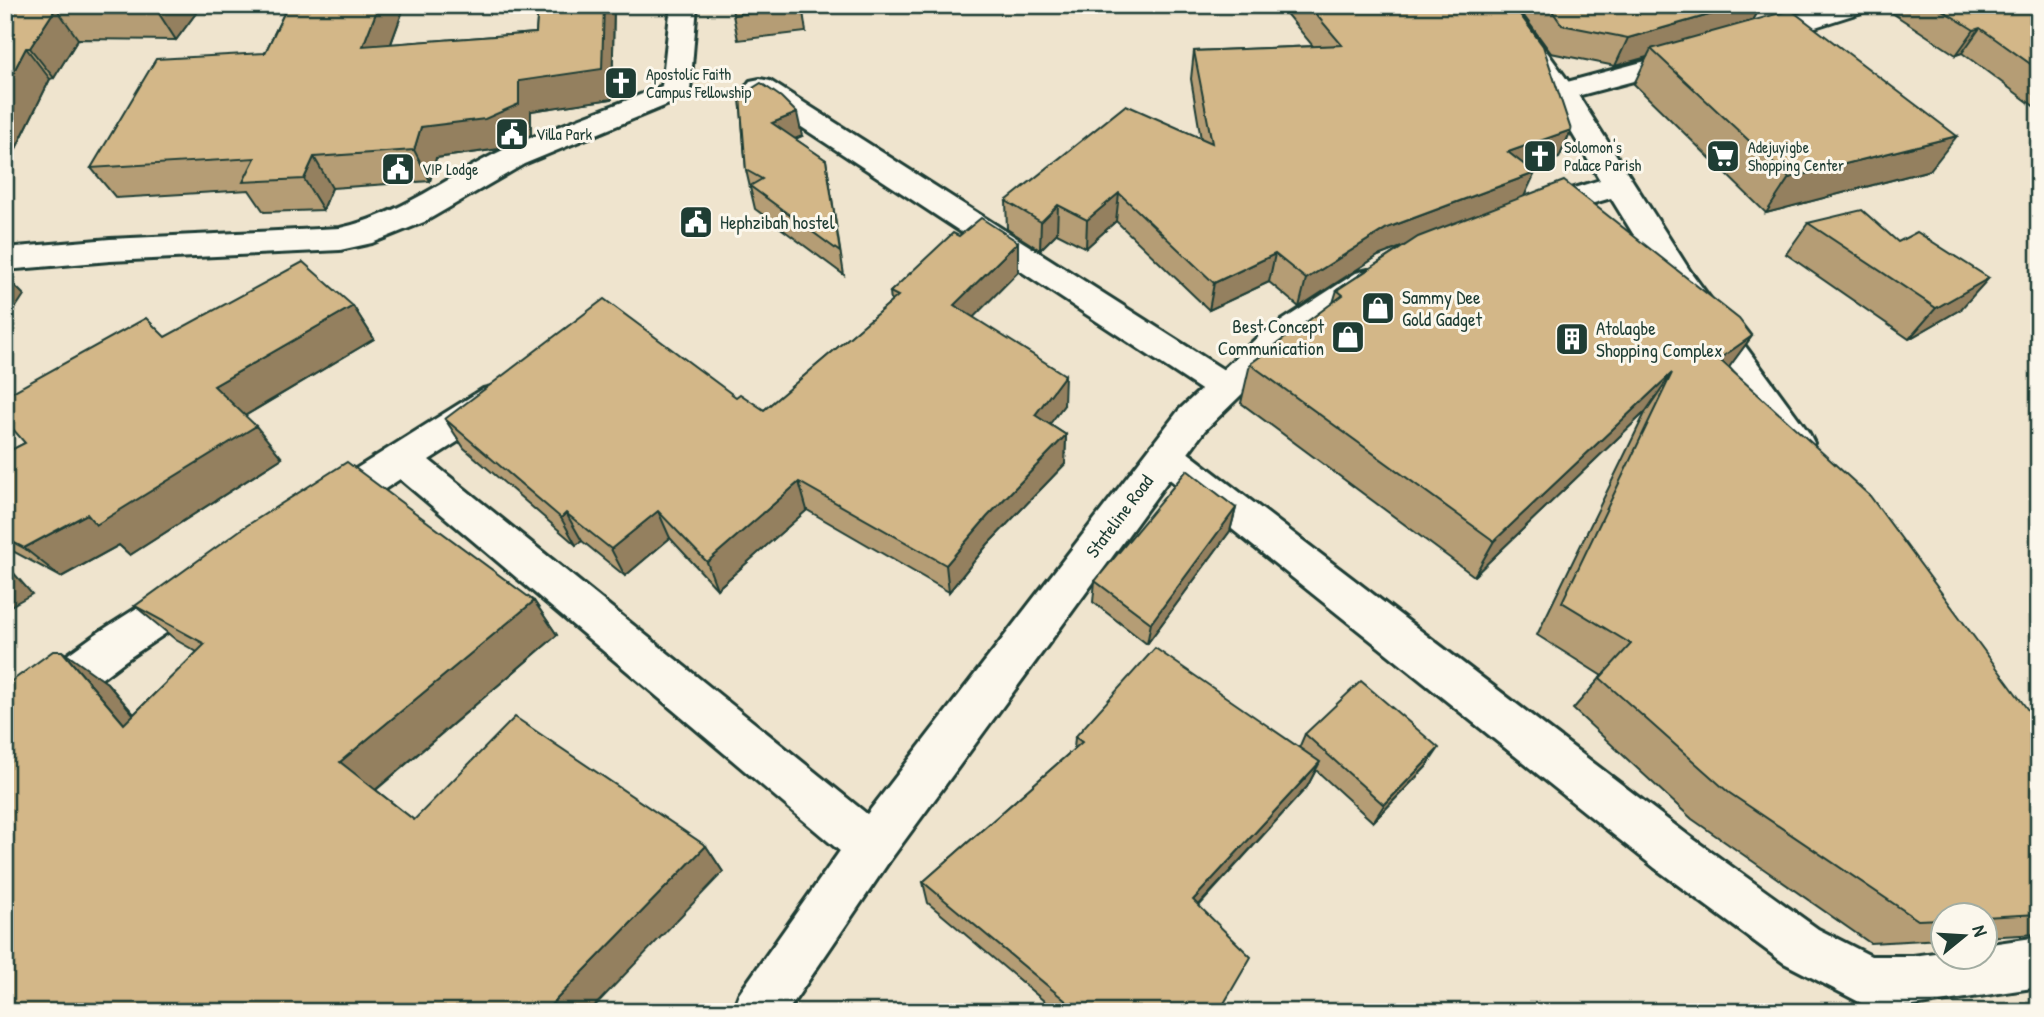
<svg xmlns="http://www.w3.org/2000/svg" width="2044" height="1017" viewBox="0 0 2044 1017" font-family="'Patrick Hand',sans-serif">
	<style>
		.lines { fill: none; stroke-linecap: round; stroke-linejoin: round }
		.street-casing { stroke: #1f3d34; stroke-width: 6 }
		.secondary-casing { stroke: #1f3d34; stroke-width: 6 }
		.street { fill: #fbf7ec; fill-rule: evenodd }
		.secondary { fill: #fbf7ec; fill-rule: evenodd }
		.wall { fill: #b59d75; stroke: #1f3d34; stroke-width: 2 }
		.shaded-wall { fill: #94805f; stroke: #1f3d34; stroke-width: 2 }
		.building { fill: #d3b788; stroke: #1f3d34; stroke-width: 2 }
		.labels { text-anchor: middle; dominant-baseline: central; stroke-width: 6; stroke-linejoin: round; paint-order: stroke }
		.far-poi-label { font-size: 16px; fill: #1f3d34; stroke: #fbf7ec; text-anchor: start }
		.poi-label { font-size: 19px; fill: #1f3d34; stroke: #fbf7ec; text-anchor: start }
		.street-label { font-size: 19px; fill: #1f3d34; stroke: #fbf7ec }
	</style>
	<rect width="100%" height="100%" fill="#efe4ce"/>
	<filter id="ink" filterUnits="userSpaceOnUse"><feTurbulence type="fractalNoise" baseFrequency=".0143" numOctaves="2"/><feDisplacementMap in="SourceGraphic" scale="14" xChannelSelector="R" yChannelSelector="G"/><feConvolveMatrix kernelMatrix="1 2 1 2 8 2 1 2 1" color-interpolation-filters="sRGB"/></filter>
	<g filter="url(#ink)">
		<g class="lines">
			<!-- street casing -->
			<g class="street-casing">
				<g id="street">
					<path d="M671,5H697L690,91L686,97L524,164L424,222L372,243L340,250L110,261L5,270V248L110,239L340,228C401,215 448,176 503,150C555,126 610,108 662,86Z"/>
					<path d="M1828,5H1869L1865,11L1765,43L1755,45L1745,43L1742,37L1745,31Z"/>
					<path d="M1691,49L1701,51L1705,57L1701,63L1562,100L1552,98L1548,92L1552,86Z"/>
					<path d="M760,79L770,81L1238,379L1243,388L1238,397L1225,401L1212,397L750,93L746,87L750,81Z"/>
					<path d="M496,386L509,389L514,399L509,409L429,460L888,831L894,847L888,863L871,870L854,863L400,479L339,519L325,524L311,519L306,508L311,497L483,389Z"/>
					<path d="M1165,440L1178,445L1689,836L1818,929L1871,956H1913L1942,952V958H1984V945L2039,937V987L1913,1006H1867L1784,963L1655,868L1152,465L1146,455L1152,445Z"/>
					<path d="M195,575L209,580L215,592L209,604L126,660L20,740L5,746V700L96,634L181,580Z"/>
				</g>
			</g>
			<!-- secondary casing -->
			<g class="secondary-casing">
				<g id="secondary">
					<path d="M1486,5H1513L1576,92L1690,271L1809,433L1814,443L1809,453L1796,457L1783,453L1666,287L1611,198L1533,221L1522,218L1517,211L1522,204L1600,180L1548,93Z"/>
					<path d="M1368,270L1380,273L1384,281L1380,289L1284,353L1205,430L888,863L787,1012H732L739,994L854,831L1179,410L1260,335L1356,273Z"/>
				</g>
			</g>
			<!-- street -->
			<use href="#street" class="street"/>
			<!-- secondary -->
			<use href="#secondary" class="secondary"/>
		</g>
		<!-- wall -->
		<g class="wall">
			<path d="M5,5H202L176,40L78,39L54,78L50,79L5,171Z"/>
			<path d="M288,5H405L391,44L536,33L538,5H614L612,99L531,111V135L499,149L436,158L430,181L332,188L323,210L264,212L249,190L116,198L91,168L265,53Z"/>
			<path d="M802,5L806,32L738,40L733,15Z"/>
			<path d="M1279,5H1513L1571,130L1559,158L1529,168L1525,196L1752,336L1729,367L2039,725V934L1984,937V915H1942V939L1870,943L1692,819L1573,709L1602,676L1537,635L1646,411L1474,576L1241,403L1250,364L1333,303L1337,290L1405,245L1378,256L1299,307L1269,282L1209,310L1116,221L1086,248L1057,233L1040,250L1007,229L1006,201L1201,139L1191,79L1194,51L1313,46Z"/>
			<path d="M1516,5H1762L1753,20L1930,170L1766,213L1634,84L1647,57L1615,66L1551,53Z"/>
			<path d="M1880,5H2039V110L1962,53L1956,55Z"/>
			<path d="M740,96L802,136L795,139L826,160L844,275L755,209L746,170Z"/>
			<path d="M1808,223L1961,309L1909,339L1786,254Z"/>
			<path d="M959,236L1018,242V272L973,317L1064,405L1049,424L1066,435L1065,464L988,544L949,592L807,510L717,589L670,538L625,576L582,541L576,545L464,448L445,419L736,397L764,410L891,302L890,292Z"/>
			<path d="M353,306L374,339L245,416L282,458L130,555L119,545L61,577L5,547V453L25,443L165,337Z"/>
			<path d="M1236,508L1230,531L1147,644L1093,602L1095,581Z"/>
			<path d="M2039,522V533L2033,526Z"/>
			<path d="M534,601L557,635L376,790L414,820L706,846L723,872L5,1012L107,683L134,714L197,652L176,640L135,606Z"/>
			<path d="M1305,734L1426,767L1373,822L1316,770L1307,787L1199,906L1219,1012H1057L928,903L923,882L1074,749L1075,737L1299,748Z"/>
		</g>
		<!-- shaded-wall -->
		<g class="shaded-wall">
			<path d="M159,5H202L176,40L156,9Z"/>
			<path d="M379,5H405L379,76L363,46Z"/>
			<path d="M604,5H614L612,99L531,111V135L499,149L436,158L430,181L414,150L421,127L519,81Z"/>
			<path d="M1744,5H1762L1749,27L1651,49L1647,57L1615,66L1628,38Z"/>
			<path d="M56,8L78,39L54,78L30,48Z"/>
			<path d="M1980,28L1962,53L1956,55L1974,30Z"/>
			<path d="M26,48L50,79L5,171V88Z"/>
			<path d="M797,113L802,136L777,146L772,123Z"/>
			<path d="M1571,130L1559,158L1496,180L1508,152Z"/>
			<path d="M1957,136L1930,170L1766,213L1789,178Z"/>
			<path d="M314,157L332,188L323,210L304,179Z"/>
			<path d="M1535,173L1522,201L1378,256L1299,307L1306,279L1387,228Z"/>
			<path d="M1119,193L1116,221L1086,248L1087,220Z"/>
			<path d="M1058,205L1057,233L1040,250L1041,222Z"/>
			<path d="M1018,242V272L956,335L954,305Z"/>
			<path d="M1275,254L1269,282L1209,310L1214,283Z"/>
			<path d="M5,276L24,295L5,324Z"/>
			<path d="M1989,278L1961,309L1909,339L1936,308Z"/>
			<path d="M353,306L374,339L241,418L214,386Z"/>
			<path d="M1752,336L1724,374L1719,359Z"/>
			<path d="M1672,373L1646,411L1474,576L1494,541Z"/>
			<path d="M1065,375L1064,405L1035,444V415Z"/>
			<path d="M256,426L282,458L130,555L119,545L61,577L24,548L87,514Z"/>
			<path d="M1066,435L1065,464L988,544L949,592L946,565L987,517Z"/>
			<path d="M799,482L807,510L717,589L707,562Z"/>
			<path d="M1236,508L1230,531L1147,644L1151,623Z"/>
			<path d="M658,511L670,538L625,576L611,549Z"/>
			<path d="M566,513L582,541L576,545L561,518Z"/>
			<path d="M5,563L32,594L5,609Z"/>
			<path d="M534,601L557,635L374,791L340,762Z"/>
			<path d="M62,651L107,683L168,755L124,724Z"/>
			<path d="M1439,748L1426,767L1373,822L1384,805Z"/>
			<path d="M1320,762L1307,787L1185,920L1193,900Z"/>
			<path d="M706,846L723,872L589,1012H544Z"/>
		</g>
		<!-- building -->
		<g class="building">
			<path d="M5,5H159L156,9L56,8L30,48H26L5,88Z"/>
			<path d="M288,5H379L363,46L536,33L538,5H604L602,69L519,81V104L485,119L421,127L414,150L314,157L304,179L243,182L255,158L91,168L156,59L265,53Z"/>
			<path d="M732,5H802V8L733,15Z"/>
			<path d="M1308,5H1513L1543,46L1571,130L1508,152L1535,173L1387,228L1306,279L1275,254L1214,283L1119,193L1087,220L1058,205L1041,222L1006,201L1126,105L1212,143L1194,51L1342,45Z"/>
			<path d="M1548,5H1744L1628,38L1562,25Z"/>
			<path d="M1934,5H2039V70L1980,28L1974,30Z"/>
			<path d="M1791,10L1957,136L1789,178L1651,49Z"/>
			<path d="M761,83L781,97L797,113L772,123L826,160L840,252L750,186L762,179L746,170L740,96Z"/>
			<path d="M1564,181L1739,319L1752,336L1719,359L1870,496L2039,725V914L1984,917V915H1942V919L1918,920L1728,792L1600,678L1631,644L1562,602L1672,373L1494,541L1250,364L1343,295L1337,290L1418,237Z"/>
			<path d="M1862,210L1898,242L1917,232L1989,278L1936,308L1808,223Z"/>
			<path d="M981,218L1018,242L954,305L1065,375L1035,415L1066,435L987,517L946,565L799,482L707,562L658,511L611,549L566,513L561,518L445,419L604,299L736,397L740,394L764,410L898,296L890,292L953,233L959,236Z"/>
			<path d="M303,262L353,306L214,386L256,426L96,525L87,514L24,548L5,538V453L25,443L5,420V396L146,318L165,337Z"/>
			<path d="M347,462L534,601L340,762L414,820L515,717L706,846L544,1012H5V686L53,651H62L124,724L205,644L135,606L243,528Z"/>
			<path d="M1187,470L1236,508L1151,623L1095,581Z"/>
			<path d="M1155,648L1320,762L1193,900L1251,957L1219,1012H1079L923,882L1082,742L1075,737Z"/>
			<path d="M1361,681L1439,748L1384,805L1305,734Z"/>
		</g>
	</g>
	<!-- icons -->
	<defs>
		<g id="church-square" transform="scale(1.75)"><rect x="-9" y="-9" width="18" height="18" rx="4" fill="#1f3d34" stroke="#fbf7ec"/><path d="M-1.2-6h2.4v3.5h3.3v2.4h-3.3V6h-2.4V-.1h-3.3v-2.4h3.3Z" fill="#fff"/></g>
		<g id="civic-square" transform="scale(1.75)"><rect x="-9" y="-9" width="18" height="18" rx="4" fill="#1f3d34" stroke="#fbf7ec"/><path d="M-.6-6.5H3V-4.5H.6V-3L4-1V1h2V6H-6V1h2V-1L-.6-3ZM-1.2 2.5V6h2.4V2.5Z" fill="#fff"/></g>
		<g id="supermarket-square" transform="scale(1.75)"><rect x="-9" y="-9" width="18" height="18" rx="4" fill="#1f3d34" stroke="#fbf7ec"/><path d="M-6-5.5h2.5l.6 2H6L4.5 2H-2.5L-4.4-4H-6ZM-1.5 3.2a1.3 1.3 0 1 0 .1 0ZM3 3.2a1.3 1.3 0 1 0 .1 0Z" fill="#fff"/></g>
		<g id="shop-square" transform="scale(1.75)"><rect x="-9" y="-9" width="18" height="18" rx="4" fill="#1f3d34" stroke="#fbf7ec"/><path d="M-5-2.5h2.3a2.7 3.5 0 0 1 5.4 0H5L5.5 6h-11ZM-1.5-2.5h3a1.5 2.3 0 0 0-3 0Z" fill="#fff"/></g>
		<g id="building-square" transform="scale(1.75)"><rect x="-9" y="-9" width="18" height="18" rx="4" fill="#1f3d34" stroke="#fbf7ec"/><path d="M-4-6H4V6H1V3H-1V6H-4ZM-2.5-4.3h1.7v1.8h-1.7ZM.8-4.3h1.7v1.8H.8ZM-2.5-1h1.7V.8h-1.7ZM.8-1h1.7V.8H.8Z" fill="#fff"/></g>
	</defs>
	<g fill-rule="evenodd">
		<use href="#church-square" x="621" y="83"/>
		<use href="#civic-square" x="512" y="134"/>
		<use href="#church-square" x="1540" y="156"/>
		<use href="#supermarket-square" x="1723" y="156"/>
		<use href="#civic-square" x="398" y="169"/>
		<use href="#civic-square" x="696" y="222"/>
		<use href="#shop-square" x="1378" y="308"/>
		<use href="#shop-square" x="1348" y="337"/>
		<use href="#building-square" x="1572" y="339"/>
	</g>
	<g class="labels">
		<!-- far-poi labels -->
		<g class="far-poi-label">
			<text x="646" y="74">Apostolic Faith<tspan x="646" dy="18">Campus Fellowship</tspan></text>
			<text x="536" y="134">Villa Park</text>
			<text x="1564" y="147">Solomon's<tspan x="1564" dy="18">Palace Parish</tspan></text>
			<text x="1748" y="147">Adejuyigbe<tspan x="1748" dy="18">Shopping Center</tspan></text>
			<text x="422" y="169">VIP Lodge</text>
		</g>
		<!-- poi labels -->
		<g class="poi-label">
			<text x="720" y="222">Hephzibah hostel</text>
			<text x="1402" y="297">Sammy Dee<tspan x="1402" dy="22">Gold Gadget</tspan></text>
			<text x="1324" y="326" text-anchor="end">Best Concept<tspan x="1324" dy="22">Communication</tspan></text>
			<text x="1596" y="328">Atolagbe<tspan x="1596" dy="22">Shopping Complex</tspan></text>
		</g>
		<!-- street labels -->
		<g class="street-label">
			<text transform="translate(1119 516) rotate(-53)">Stateline Road</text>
		</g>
	</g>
	<!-- margin -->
	<rect width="2044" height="1017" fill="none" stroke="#fbf7ec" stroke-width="28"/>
	<rect x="14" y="14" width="2016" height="989" fill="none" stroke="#1f3d34" stroke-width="2.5" filter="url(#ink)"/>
	<!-- north arrow -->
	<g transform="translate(1964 936) rotate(72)"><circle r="33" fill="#fbf7ec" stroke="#a3ada2" stroke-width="2"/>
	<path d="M0-5L12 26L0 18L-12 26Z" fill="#1f3d34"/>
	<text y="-10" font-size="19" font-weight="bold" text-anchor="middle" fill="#1f3d34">N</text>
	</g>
</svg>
